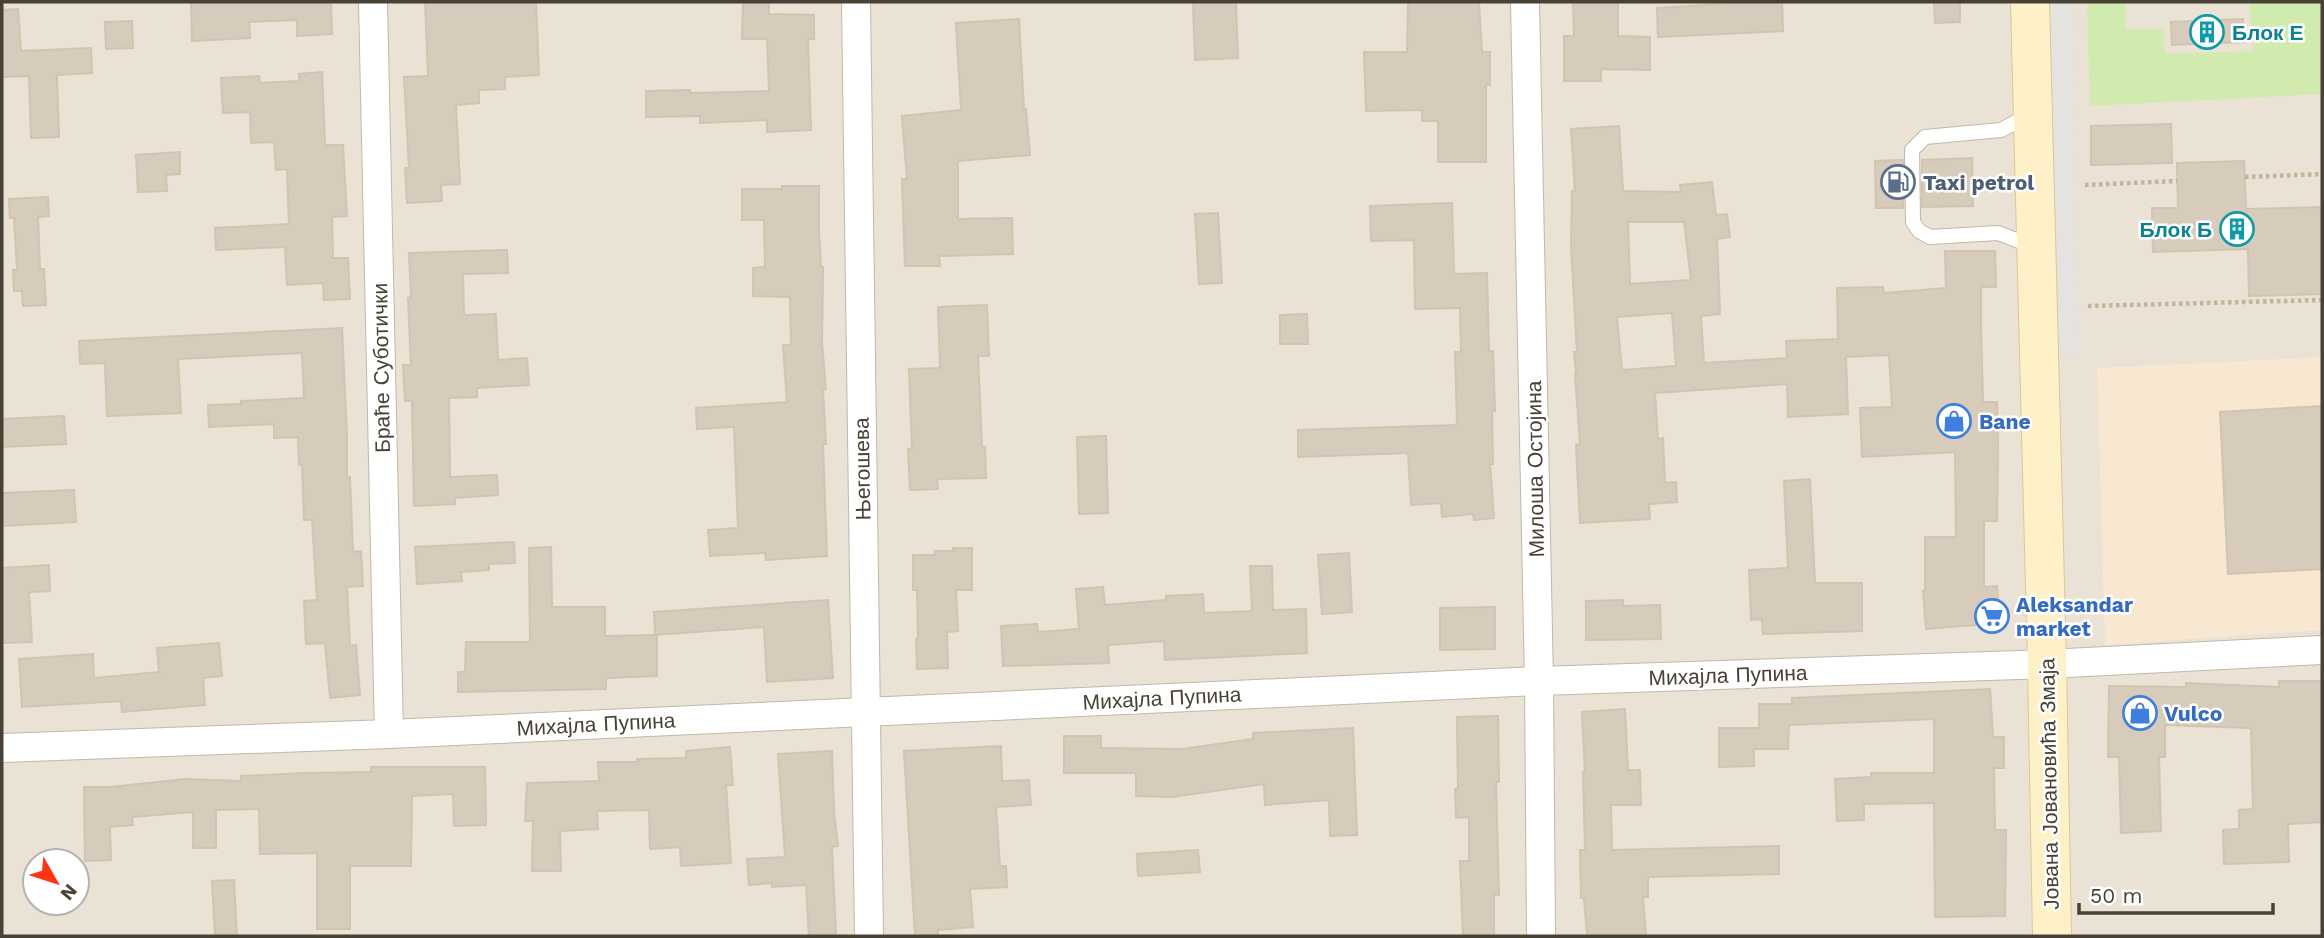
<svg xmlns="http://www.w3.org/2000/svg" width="2324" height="938" viewBox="0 0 2324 938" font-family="'Work Sans',sans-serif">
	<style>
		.residential { fill: #e9e2d5; fill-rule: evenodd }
		.commercial { fill: #f8e7d1 }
		.green { fill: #d0ebad }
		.parking { fill: #e5e3df }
		.building { fill: #d7ccbc; stroke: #d2c4ae; stroke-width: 2; fill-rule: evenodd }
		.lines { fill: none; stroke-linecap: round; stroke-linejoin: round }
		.service-casing { stroke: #c1b8a9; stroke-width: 16 }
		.minor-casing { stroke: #c1b8a9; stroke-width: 30 }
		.secondary-casing { stroke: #dbc796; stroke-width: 40 }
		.path { stroke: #c4b499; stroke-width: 4.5; stroke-dasharray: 3.5 3.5; stroke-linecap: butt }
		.service { stroke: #fff; stroke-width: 14 }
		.minor { stroke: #fff; stroke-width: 28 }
		.secondary { stroke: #fff1c7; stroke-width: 38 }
		.labels { text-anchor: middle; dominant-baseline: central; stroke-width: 5; stroke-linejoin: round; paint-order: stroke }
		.culture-label { font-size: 21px; font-weight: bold; fill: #0d838f; stroke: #fff; text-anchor: start }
		.service-label { font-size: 21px; font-weight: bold; fill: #4e5e75; stroke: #fff; text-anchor: start }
		.street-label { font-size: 21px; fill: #484135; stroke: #fff }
		.shop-label { font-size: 21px; font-weight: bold; fill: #366cbe; stroke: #fff; text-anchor: start }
	</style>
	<rect width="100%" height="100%" fill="#f5f0e7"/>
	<!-- residential -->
	<path class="residential" d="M2,2H2322V936H2ZM35,861H77V903H35Z"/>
	<!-- commercial -->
	<path class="commercial" d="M2322,357V630L2105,645L2097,368Z"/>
	<!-- green -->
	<path class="green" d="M2087,2H2125L2126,29H2163L2165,54L2254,51L2249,2H2322V94L2090,106Z"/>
	<!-- parking -->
	<path class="parking" d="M2030,2H2072L2079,354L2039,357Z"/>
	<!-- building -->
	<g class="building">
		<path d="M191,2H331L332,34L297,36V20L249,22L250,38L192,41Z"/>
		<path d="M425,2H536L539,75L505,77V89L479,90V103L456,105L460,184L441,185L442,201L407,203L405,168H409L404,77L428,76Z"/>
		<path d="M743,2H769V14L814,15V39H808L811,130L767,132V120L700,123V116L646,117V91L690,90L691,93L769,91L767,39H742Z"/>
		<path d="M1193,2H1236L1238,58L1195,60Z"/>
		<path d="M1408,2H1479L1482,52H1490V85H1486V162H1438V121H1422V110L1366,111L1364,52H1407Z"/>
		<path d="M1573,2H1618V36L1650,37V70L1601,69V81H1564V36H1574Z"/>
		<path d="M1722,2H1782L1783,31L1658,37L1657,8L1722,4Z"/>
		<path d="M1934,2H1960V22L1935,23Z"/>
		<path d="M18,9L21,51L91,48L92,73L57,75L59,137L31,138L29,76L2,77V10Z"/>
		<path d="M1019,19L1024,109H1026L1030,155L958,161V219L1012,218L1013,254L939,256L940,266H905L902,179H907L902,116L961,110L956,23Z"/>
		<path d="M2243,19L2244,42L2172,45L2171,22Z"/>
		<path d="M132,21L133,48L106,49L105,22Z"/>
		<path d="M322,72L325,145H343L347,216L332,217L333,258H348L350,299L324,300L323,283L287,285L285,247L216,250L215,228L289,224L287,169L276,170L274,142L251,143L250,112L223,113L221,78L259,76L260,83L299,81V74Z"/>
		<path d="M2171,124L2172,163L2091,165V126Z"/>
		<path d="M1619,126L1623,191L1681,192L1680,185L1712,182L1716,215L1727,214L1730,237L1717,239L1720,314L1701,316L1704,363L1787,358L1786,341L1838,339L1837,288L1883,287L1884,293L1946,288L1945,251H1995L1996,287H1981V327L1983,402H1997L1998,442L1997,521H1984V587L1997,586L2000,623L1926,629L1923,591H1925V537H1956L1955,452L1862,457L1860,408L1892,407L1889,355L1846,357L1848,414L1788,417L1787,384L1655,393L1658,439L1663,438L1665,483L1676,482L1677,502L1649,504L1650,519L1580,523L1576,445L1580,444L1575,374H1576L1574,352H1577L1571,246L1572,191H1575L1571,129ZM1628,222H1684L1691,280L1630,284ZM1672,313L1676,366L1622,370L1617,317Z"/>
		<path d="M180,152V174L166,175L167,191L138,192L136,155Z"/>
		<path d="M1972,158L1973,206L1922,207V160Z"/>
		<path d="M1903,160V208H1876L1875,161Z"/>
		<path d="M2244,161L2246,209L2322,207V294L2249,296L2248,249L2153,252L2152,208H2178L2177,163Z"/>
		<path d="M782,186H819V232L821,267H823L822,343L826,389L823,390L826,444H823L827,556L766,560L765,553L710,556L708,530L738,528L734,427L697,429L696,408L787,402L783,345H791L790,297L753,296V268L765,267L764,220H742V189H782Z"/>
		<path d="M48,197L49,216L38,217L40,269H44L46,305L23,306L22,291H14L13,270H17L14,218H10L9,199Z"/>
		<path d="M1452,203L1454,274L1487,273L1489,351H1493L1495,411H1492L1493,464H1490L1494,518L1474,520L1473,514L1442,517L1441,503L1411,505L1408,453L1298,457V430L1457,425L1455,352H1461L1460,308L1415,309L1414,240L1371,241L1370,206Z"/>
		<path d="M1218,213L1222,283L1199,284L1195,214Z"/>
		<path d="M507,250L508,273L463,274L464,315L496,314L498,360L527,358L529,385L477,388V397L449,398L450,477L497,475L498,495L455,498V504L414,506L412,401H405L403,365H411L408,298L411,297L409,253Z"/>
		<path d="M987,305L989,356H978L982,447H985L986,478L937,479L938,489L910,490L908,449H912L909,369L940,368L938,307Z"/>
		<path d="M1307,314L1308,344H1280V315Z"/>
		<path d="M342,328L347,435V477H350L353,552L361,551L363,586L347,587L350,646L356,645L360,695L330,698L325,643L306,644L304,601L317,600L312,520H304L302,465H299L298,437L274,438V424L209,427L208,405L241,404V401L304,398L302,353L178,359L181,413L107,416L105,363L80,364L79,341Z"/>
		<path d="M2322,406V569L2228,574L2220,412Z"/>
		<path d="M64,416L66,444L2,447V419Z"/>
		<path d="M1106,436L1108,513L1079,514L1077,437Z"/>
		<path d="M1810,479L1815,583H1862V631L1763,634L1762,619L1751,620L1749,570L1788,568L1784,481Z"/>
		<path d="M74,490L76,522L2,526V493Z"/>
		<path d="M514,542L515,563L489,564V570L461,572L462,581L417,584L415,547Z"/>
		<path d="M551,547L552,607H605V636L657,635V676L606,678V689L458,692V672H465L466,642H530L529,548Z"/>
		<path d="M953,548H972V590H956L958,631L947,632L948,668L917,669L916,639H918L917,590H913V555H935V551H953Z"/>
		<path d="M1349,553L1352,612L1322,614L1318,555Z"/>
		<path d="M49,565L50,591L29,592L32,642L2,643V568Z"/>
		<path d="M1250,566H1272L1273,610L1306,609L1307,653L1165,660L1164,641L1108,645L1109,663L1003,666L1001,626L1037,624L1038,632L1079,629L1076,589L1103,587L1105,605L1166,600V596L1203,594L1204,613L1252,611Z"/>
		<path d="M828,600L833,678L767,682L764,627L655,635L654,612Z"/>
		<path d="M1623,600V606L1660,605L1661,639L1586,640V601Z"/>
		<path d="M1495,607V649L1440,650V608Z"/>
		<path d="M219,643L222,676L203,678L205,705L122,712L121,701L22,707L19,659L93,654L94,678L159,672L157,648Z"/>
		<path d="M2279,681H2322V822L2288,824L2289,862L2224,864L2223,830L2239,829V810L2253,809L2251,728L2165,725V757H2159L2161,831L2121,833L2119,757H2108L2109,686L2186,687V683L2279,687Z"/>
		<path d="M1990,689L1993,737H2004V768H1994L1995,830H2006L2005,916L1935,917L1934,803L1864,804V820L1837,821L1835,779L1871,777V773H1934V719L1789,725L1788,749H1754V766L1719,767V728H1759V704H1792V698Z"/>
		<path d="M1625,709L1628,770H1640L1641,805H1611L1612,850L1779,846V874L1648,877V897H1643L1646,936H1587L1584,898H1581L1580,850H1585L1583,772H1585L1582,712Z"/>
		<path d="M1498,716L1499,782H1496L1499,895H1494V936H1463L1460,861H1469V817L1456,818L1455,789L1458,788L1457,717Z"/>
		<path d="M1353,728L1357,835L1330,836L1329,800L1265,805L1264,784L1172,797L1136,796V773H1064V736H1101V748L1182,749L1253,739V733Z"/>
		<path d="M1001,746L1002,781L1029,780L1031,805L996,807L1000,866H1006L1007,887L970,889L973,927L938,930V935L915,936L904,751Z"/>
		<path d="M730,747L733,785H726L731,863L681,866L680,847L650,849L649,810L597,811L598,829L560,831L561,871H532L533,821H525L527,783L599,781L598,762H637V759L686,758V751Z"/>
		<path d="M832,751L834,812L838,846L832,847L836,936H809L806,885L772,887V883L749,885L747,859L785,857L778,754Z"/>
		<path d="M371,767H485L486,825L454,826L453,794L412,796L411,866H350V929H317V853L260,854L259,809L216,810V848H193V812L132,817L133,825L110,827L111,860L85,861L84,787H110L186,779L241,781V776L305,773L371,772Z"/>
		<path d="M1198,850L1200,872L1138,876L1137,854Z"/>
		<path d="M234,880L237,936H215L212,881Z"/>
	</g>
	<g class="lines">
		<!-- service casing -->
		<g class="service-casing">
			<path id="service" d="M2029,115L2001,130L1925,137L1912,150L1913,222L1919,231L1930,237L1998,233L2035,247"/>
		</g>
		<!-- minor casing -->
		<g class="minor-casing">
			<g id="minor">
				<path d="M373,2L389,734"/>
				<path d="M856,2L869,936"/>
				<path d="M1525,2L1539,681L1541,936"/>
				<path d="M2,748L389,734L1539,681L2047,664L2322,650"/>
			</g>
		</g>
		<!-- secondary casing -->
		<g class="secondary-casing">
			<path id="secondary" d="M2030,2L2047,664L2052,936"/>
		</g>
		<!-- path -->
		<g class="path">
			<path d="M2245,177L2322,174"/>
			<path d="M2085,185L2177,181"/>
			<path d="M2088,306L2322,300"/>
		</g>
		<!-- service -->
		<use href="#service" class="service"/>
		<!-- minor -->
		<use href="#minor" class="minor"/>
		<!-- secondary -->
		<use href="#secondary" class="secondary"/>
	</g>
	<!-- icons -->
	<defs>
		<g id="building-ring" transform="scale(1.75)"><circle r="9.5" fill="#fff" stroke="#0f9aa8" stroke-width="1.5"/><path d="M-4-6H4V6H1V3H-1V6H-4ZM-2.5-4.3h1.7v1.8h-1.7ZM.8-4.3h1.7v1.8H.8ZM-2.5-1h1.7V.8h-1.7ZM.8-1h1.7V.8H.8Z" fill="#0f9aa8"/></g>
		<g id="fuel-ring" transform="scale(1.75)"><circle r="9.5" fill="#fff" stroke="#5c6f8a" stroke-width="1.5"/><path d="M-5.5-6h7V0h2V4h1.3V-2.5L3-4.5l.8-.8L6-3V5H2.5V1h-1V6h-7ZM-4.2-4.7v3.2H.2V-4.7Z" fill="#5c6f8a"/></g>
		<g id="shop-ring" transform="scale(1.75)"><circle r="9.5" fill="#fff" stroke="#3f7fe0" stroke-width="1.5"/><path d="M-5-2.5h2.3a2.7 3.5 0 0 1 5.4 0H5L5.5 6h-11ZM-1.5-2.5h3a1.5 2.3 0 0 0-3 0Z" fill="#3f7fe0"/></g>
		<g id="supermarket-ring" transform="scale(1.75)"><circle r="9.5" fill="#fff" stroke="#3f7fe0" stroke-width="1.5"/><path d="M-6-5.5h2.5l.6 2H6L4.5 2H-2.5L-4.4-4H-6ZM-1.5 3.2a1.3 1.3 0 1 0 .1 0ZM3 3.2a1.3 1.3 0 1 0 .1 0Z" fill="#3f7fe0"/></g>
	</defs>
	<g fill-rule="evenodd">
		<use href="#building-ring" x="2207" y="32"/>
		<use href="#fuel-ring" x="1898" y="182"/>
		<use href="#building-ring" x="2237" y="229"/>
		<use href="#shop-ring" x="1954" y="421"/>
		<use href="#supermarket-ring" x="1992" y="616"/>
		<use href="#shop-ring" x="2140" y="713"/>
	</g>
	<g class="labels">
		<!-- culture labels -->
		<g class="culture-label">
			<text x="2232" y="32">Блок Е</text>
			<text x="2212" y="229" text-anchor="end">Блок Б</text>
		</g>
		<!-- service labels -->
		<g class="service-label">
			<text x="1923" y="182">Taxi petrol</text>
		</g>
		<!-- street labels -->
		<g class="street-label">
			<text transform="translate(381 368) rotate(-91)">Браће Суботички</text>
			<text transform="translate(862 469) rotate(-91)">Његошева</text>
			<text transform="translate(1535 469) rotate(-91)">Милоша Остојина</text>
			<text transform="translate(1728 675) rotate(-2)">Михајла Пупина</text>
			<text transform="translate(1162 698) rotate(-3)">Михајла Пупина</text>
			<text transform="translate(596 724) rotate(-3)">Михајла Пупина</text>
			<text transform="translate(2049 784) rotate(-91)">Јована Јовановића Змаја</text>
		</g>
		<!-- shop labels -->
		<g class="shop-label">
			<text x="1979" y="421">Bane</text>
			<text x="2016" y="604">Aleksandar<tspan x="2016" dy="24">market</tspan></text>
			<text x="2164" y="713">Vulco</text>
		</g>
	</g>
	<!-- border -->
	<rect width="2324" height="938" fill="none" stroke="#484135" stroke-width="7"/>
	<!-- north arrow -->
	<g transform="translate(56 882) rotate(129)"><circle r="33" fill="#ffffff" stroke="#b6b3ae" stroke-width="2"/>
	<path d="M0-5L12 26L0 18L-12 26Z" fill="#ff3414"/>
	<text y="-10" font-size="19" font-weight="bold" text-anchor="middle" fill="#484135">N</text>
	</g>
	<!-- scale -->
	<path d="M2079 903v10h194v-10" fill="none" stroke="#484135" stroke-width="3.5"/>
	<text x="2090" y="903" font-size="21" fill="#484135" stroke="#ffffff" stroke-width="5" paint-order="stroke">50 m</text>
</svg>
